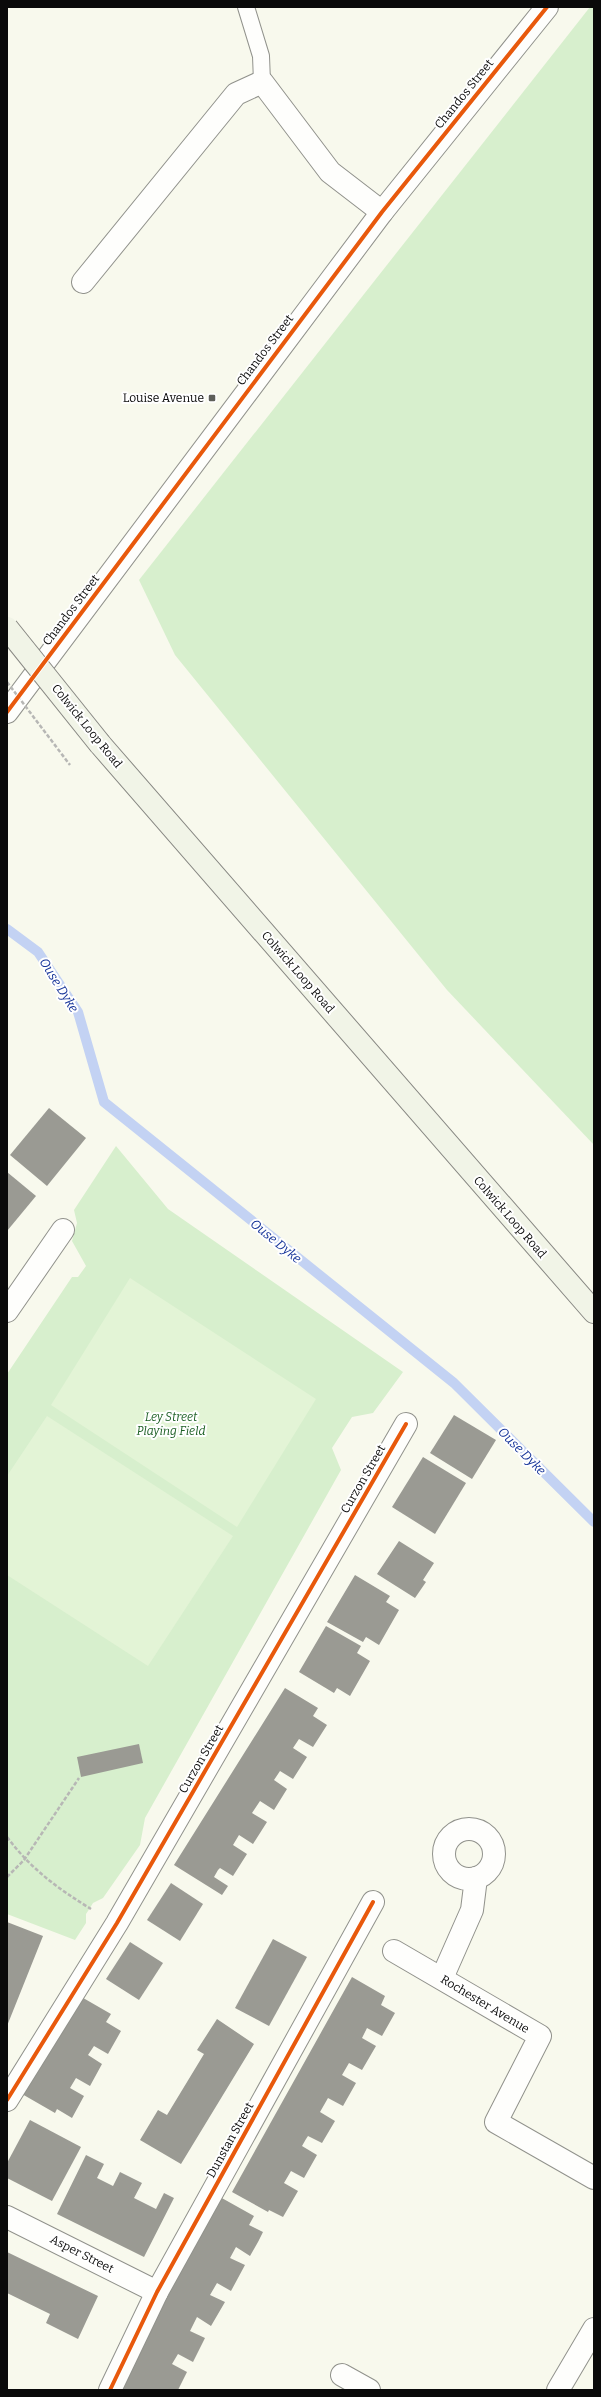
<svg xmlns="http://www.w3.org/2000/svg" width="601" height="2397" viewBox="0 0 601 2397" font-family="Bitter,serif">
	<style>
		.green { fill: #d7efcd }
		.pitch { fill: #e3f4d6 }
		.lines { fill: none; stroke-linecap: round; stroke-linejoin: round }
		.stream { stroke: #c3d2f3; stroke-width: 10 }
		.building { fill: #9a9a93 }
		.service-casing { stroke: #91928c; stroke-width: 18 }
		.minor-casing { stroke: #91928c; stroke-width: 24 }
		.secondary-casing { stroke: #888883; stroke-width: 24 }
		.path { stroke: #b7b7b5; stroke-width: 2.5; stroke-dasharray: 4 2; stroke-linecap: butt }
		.service { stroke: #fefefc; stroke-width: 16 }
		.minor { stroke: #fefefc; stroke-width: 22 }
		.secondary { stroke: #f1f4e7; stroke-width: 22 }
		.secondary-bridge-casing { stroke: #888883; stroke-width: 24; stroke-linecap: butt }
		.path-bridge { stroke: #b7b7b5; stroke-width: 2.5; stroke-dasharray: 4 2; stroke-linecap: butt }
		.secondary-bridge { stroke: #f1f4e7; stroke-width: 22 }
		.cycleway-casing { stroke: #fff; stroke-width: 6 }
		.cycleway { stroke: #e8590c; stroke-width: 4 }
		.poi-dot { fill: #5d5e59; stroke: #fff; stroke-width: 1.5 }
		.labels { text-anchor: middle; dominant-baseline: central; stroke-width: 4; stroke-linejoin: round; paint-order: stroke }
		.street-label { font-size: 12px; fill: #0a0a0a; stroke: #fff }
		.poi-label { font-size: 12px; fill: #0a0a0a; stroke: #fff; text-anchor: end }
		.park-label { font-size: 12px; font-style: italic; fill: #1c5f24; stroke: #fff }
		.water-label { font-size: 13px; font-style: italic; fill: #163499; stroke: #fff }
	</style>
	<rect width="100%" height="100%" fill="#f8f9ed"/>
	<!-- green -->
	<g class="green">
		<path d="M590,7H594V1145L447,990L175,655L139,580Z"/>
		<path d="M116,1146L168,1209L403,1372L373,1413L352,1417L332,1448L341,1470L145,1818L140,1845L103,1898L93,1903L90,1908L86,1914V1923L75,1940L7,1914V1374L72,1277H78L86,1266L72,1241L77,1223L74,1210Z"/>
	</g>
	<!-- pitch -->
	<g class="pitch">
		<path d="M130,1278L316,1399L237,1527L51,1405Z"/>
		<path d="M47,1416L233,1536L148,1666L7,1575V1476Z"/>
	</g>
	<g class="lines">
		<!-- stream -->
		<path class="stream" d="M7,929L38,952L78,1012L104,1102L454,1383L594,1522"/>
	</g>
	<!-- building -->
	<g class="building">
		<path d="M49,1108L86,1138L47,1186L10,1155Z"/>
		<path d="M7,1172L36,1196L7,1231Z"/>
		<path d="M454,1415L496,1440L472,1479L430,1453Z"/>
		<path d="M423,1457L466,1483L435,1534L392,1507Z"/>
		<path d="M399,1541L434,1563L423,1580L426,1582L415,1598L377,1574Z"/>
		<path d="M355,1575L390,1596L386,1602L399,1610L379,1645L366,1637L363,1642L327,1622Z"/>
		<path d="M326,1626L361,1646L357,1653L370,1661L350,1696L337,1688L334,1693L299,1672Z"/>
		<path d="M285,1688L318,1708L313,1716L327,1725L313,1747L299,1739L293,1748L307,1757L293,1779L280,1771L274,1780L287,1789L274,1810L260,1801L252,1813L267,1822L253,1844L239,1835L233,1845L247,1854L233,1876L220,1868L218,1870L214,1877L228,1886L222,1895L174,1865Z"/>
		<path d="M139,1744L143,1763L81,1777L77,1757Z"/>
		<path d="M171,1883L203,1904L180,1941L147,1920Z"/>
		<path d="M7,1922L43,1936L7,2026Z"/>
		<path d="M273,1939L307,1957L269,2026L235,2008Z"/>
		<path d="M130,1942L163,1963L139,2000L106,1979Z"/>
		<path d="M352,1977L385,1996L381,2005L395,2013L382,2036L367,2028L362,2038L376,2046L362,2070L349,2063L342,2075L356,2083L343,2106L328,2098L320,2112L335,2121L322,2143L308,2136L306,2139L302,2146L317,2155L304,2178L291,2171L284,2183L298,2191L283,2217L269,2210L268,2212L232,2192Z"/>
		<path d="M78,1995L111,2014L106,2022L121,2031L108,2054L94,2046L88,2055L102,2064L90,2086L76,2078L70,2088L84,2096L72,2118L57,2109L55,2113L22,2094Z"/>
		<path d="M217,2019L254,2044L181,2164L140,2140L158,2110L167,2115L204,2054L197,2050Z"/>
		<path d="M30,2120L81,2147L52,2201L7,2178V2163Z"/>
		<path d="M86,2155L104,2164L97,2178L113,2186L120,2172L142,2183L134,2198L156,2209L164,2193L174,2198L144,2257L57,2214Z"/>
		<path d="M220,2197L254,2216L249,2225L263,2232L258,2242L250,2256L236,2247L230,2258L245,2265L231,2291L217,2283L210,2295L225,2302L211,2326L197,2317L190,2331L205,2338L193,2362L178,2354L172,2364L187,2372L178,2390H117Z"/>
		<path d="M7,2252L98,2296L78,2339L46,2323L50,2314L7,2293Z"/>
	</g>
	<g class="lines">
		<!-- service casing -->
		<g class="service-casing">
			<path id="service" d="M246,7L261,56L262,82"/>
		</g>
		<!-- minor casing -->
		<g class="minor-casing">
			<g id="minor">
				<path d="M83,282L236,94L262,82L330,172L382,212"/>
				<path d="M7,712L382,212L547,7"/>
				<path d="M7,1311L63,1230"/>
				<circle cx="469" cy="1854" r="25"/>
				<path d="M394,1951L540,2036L496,2122L594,2178"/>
				<path d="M442,1978L472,1910L476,1878"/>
				<path d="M7,2100L117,1923L406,1424"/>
				<path d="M7,2217L157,2292"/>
				<path d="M342,2375L369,2390"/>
				<path d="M110,2390L157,2292L373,1902"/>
				<path d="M558,2390L594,2329"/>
			</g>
		</g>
		<!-- secondary casing -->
		<g class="secondary-casing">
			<path id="secondary" d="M100,744L594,1312"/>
		</g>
		<!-- path -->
		<g class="path">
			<path d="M7,1837C31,1869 57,1888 91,1909"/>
			<path d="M7,1877L24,1860L79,1778"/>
		</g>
		<!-- service -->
		<use href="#service" class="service"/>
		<!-- minor -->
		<use href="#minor" class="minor"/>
		<!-- secondary -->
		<use href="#secondary" class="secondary"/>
		<!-- secondary-bridge casing -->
		<g class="secondary-bridge-casing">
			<path id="secondary-bridge" d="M7,628L100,744"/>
		</g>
		<!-- path-bridge -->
		<path class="path-bridge" d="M7,682L70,765"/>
		<!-- secondary-bridge -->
		<use href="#secondary-bridge" class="secondary-bridge"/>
		<!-- cycleway casing -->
		<g class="cycleway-casing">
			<g id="cycleway">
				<path d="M7,712L382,212L547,7"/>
				<path d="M7,2100L117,1923L406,1424"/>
				<path d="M110,2390L157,2292L373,1902"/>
			</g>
		</g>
		<!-- cycleway -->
		<use href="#cycleway" class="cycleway"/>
	</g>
	<!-- markers -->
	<rect class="poi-dot" x="208" y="394" width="8" height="8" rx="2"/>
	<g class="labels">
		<!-- street labels -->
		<g class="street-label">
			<text transform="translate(464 94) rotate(-51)">Chandos Street</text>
			<text transform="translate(265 350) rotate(-53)">Chandos Street</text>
			<text transform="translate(71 610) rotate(-53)">Chandos Street</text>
			<text transform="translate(87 726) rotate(51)">Colwick Loop Road</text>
			<text transform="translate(298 972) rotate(49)">Colwick Loop Road</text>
			<text transform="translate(510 1217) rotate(49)">Colwick Loop Road</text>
			<text transform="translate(363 1479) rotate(-60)">Curzon Street</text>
			<text transform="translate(201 1759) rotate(-60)">Curzon Street</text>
			<text transform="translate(485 2004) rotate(31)">Rochester Avenue</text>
			<text transform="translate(230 2140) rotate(-61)">Dunstan Street</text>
			<text transform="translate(82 2254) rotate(27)">Asper Street</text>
		</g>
		<!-- poi labels -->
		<g class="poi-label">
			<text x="204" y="398">Louise Avenue</text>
		</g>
		<!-- park labels -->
		<g class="park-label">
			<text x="171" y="1417">Ley Street<tspan x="171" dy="14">Playing Field</tspan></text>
		</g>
		<!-- water labels -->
		<g class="water-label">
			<text transform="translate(59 985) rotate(58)">Ouse Dyke</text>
			<text transform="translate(276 1241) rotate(39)">Ouse Dyke</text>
			<text transform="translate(522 1451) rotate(45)">Ouse Dyke</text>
		</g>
	</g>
	<!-- border -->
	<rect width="601" height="2397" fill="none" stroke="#0a0a0a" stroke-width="16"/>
</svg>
